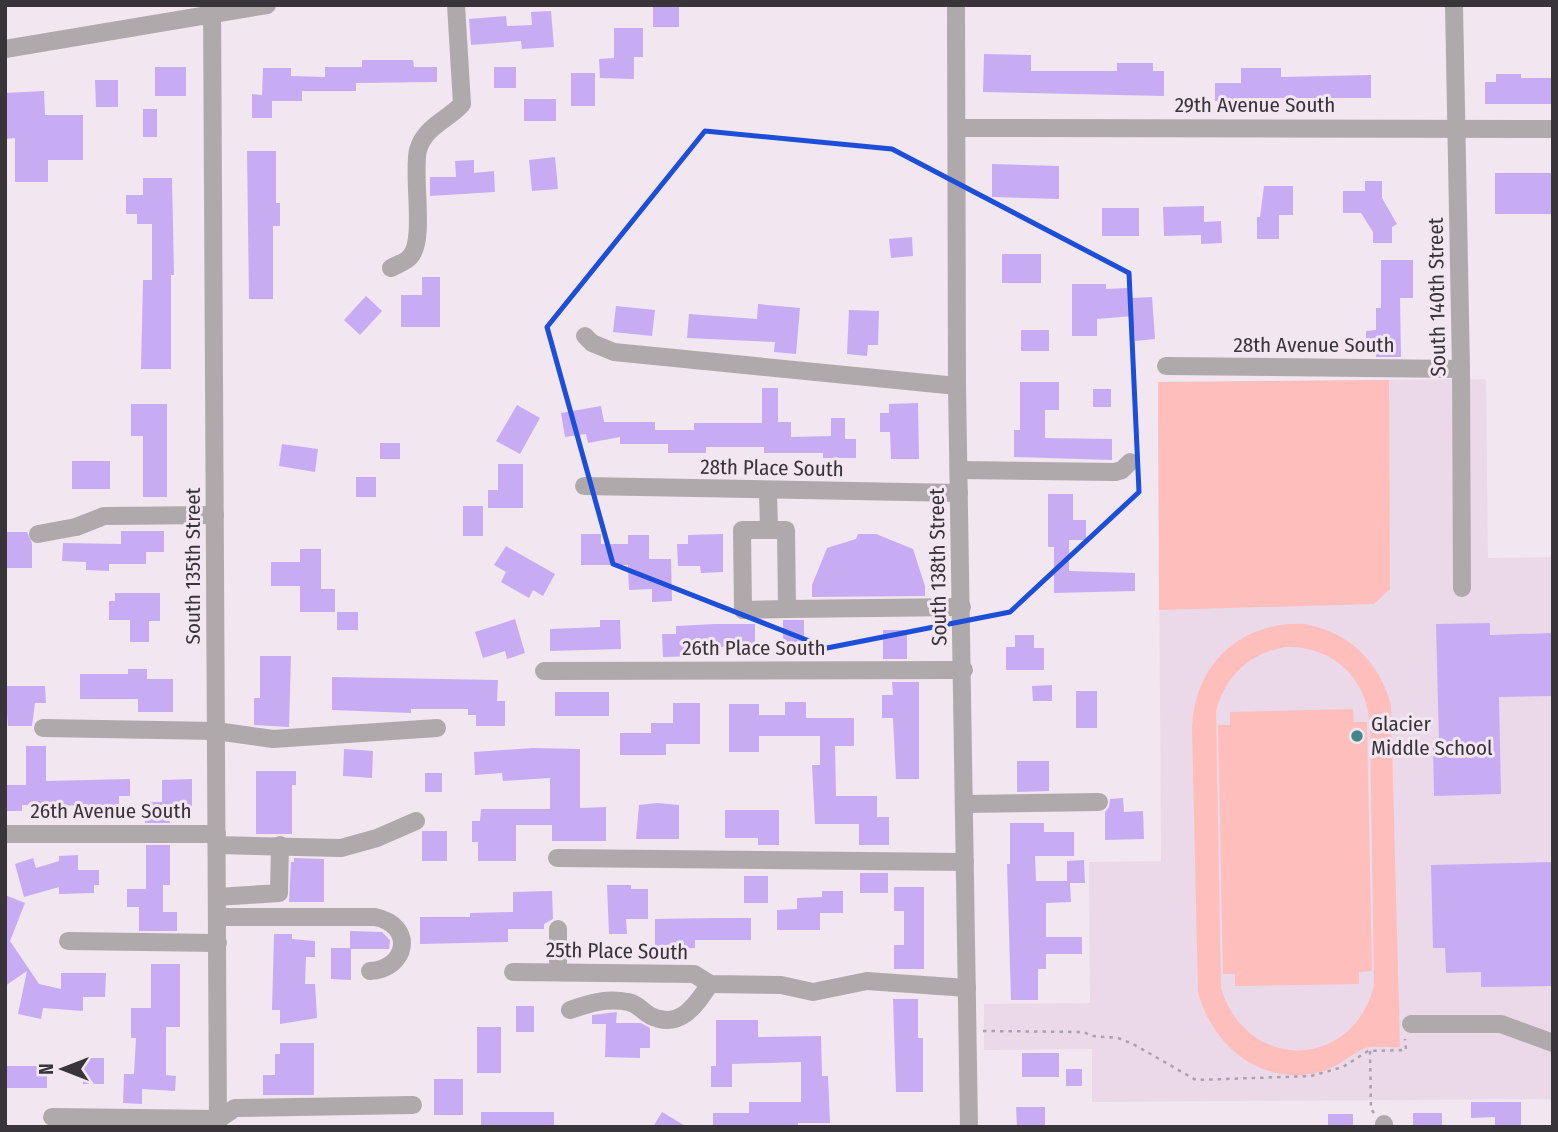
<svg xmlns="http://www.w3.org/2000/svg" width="1558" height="1132" viewBox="0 0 1558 1132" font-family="'Fira Sans Condensed',sans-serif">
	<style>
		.built { fill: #ebd9ea }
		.green { fill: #febebb; fill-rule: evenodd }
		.building { fill: #c7acf4 }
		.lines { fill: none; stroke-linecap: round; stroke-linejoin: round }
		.path { stroke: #aaa1aa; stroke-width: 2.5; stroke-dasharray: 3.5 5; stroke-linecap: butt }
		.minor { stroke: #b0a9ac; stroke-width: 18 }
		.marked { fill: none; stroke: #1d4ed8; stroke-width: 5; stroke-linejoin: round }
		.poi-dot { fill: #418987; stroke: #f2e6f1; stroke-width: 2.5 }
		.labels { text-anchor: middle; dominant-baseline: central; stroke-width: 6; stroke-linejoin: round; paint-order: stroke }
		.street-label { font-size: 21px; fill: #393439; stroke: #f2e6f1 }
		.poi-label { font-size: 21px; fill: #393439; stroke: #f2e6f1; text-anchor: start }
	</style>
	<rect width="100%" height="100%" fill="#f2e6f1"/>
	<!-- built -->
	<path class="built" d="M1486,379L1488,558L1553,557V1099L1092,1102V1049L984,1050V1004L1090,1003L1089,862L1161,861L1158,382Z"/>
	<!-- green -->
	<g class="green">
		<path d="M1389,380L1390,589L1374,604L1159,610L1158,382Z"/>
		<path d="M1305,624C1350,633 1379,661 1391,705L1400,1047C1390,1048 1371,1045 1363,1049C1348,1057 1337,1067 1320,1072C1262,1087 1212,1046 1198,992L1192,727C1195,663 1241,621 1305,624ZM1285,647C1332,646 1366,676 1370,724L1374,986C1352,1071 1246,1072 1221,988L1216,711C1226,676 1248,654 1285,647Z"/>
		<path d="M1353,709L1354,722H1367L1372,971L1359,972V984L1235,986V974H1223L1218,725H1230V712Z"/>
	</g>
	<!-- building -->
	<g class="building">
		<rect x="653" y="5" width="26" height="22"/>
		<path d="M551,11L554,47L522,49L521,41L471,45L469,19L506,16L507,26L532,25L531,12Z"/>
		<path d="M614,28H643V57H634V79L600,78L599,59L614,58Z"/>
		<path d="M984,54L1031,55V71H1117V63H1153V71H1164V96L983,92Z"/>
		<path d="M362,60H413L414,67H437V82L356,83V91H302V101H272V118H252V94L262,95L263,68H291V76L325,77V67H362Z"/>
		<rect x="155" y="67" width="31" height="29"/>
		<rect x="494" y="67" width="22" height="21"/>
		<path d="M1241,68H1281V77L1371,75V98H1234V101H1215V83H1241Z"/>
		<rect x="571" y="73" width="24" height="33"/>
		<path d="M1496,74H1521V78H1553V104H1485V82H1496Z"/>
		<path d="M95,80H118V107H96Z"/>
		<path d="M44,91L45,115H83V160H48V182H15V138L5,139V93Z"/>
		<rect x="524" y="99" width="32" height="22"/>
		<rect x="143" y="109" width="14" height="28"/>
		<path d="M247,151H276V203H280V226H273V299H249Z"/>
		<path d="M555,157L558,189L532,191L529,160Z"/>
		<path d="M474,160V173L494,171L495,192L430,196V177H456L455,161Z"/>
		<path d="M992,164L1059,166V199L992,197Z"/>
		<rect x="1495" y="173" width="58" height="41"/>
		<path d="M143,178H172L174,275H171V369H141L143,280H152V224H137V214H126V195H143Z"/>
		<path d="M1365,181H1382V198L1397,224L1392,227V243H1373V232L1361,213H1343V191H1365Z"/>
		<path d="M1264,186H1293V215H1279V239H1257V217H1260Z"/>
		<path d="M1204,206V222L1221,221L1222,243L1201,244V235L1164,236L1163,207Z"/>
		<rect x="1102" y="208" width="37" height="28"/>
		<path d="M912,237L913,256L891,258L889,239Z"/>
		<rect x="1002" y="254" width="39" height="29"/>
		<path d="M1381,260H1413V298H1400L1401,357H1376V348H1366V331L1376,330V308H1381Z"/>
		<path d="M422,277H440V327H401V295H422Z"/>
		<path d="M1072,284H1106V289L1128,288L1130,298L1152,297L1155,339L1135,341L1133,316L1097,319V336H1072Z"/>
		<path d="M366,296L382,311L360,335L344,320Z"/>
		<path d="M758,304L800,308L796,354L774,352L775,342L687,338L689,314L757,319Z"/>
		<path d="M616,306L655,310L652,336L613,332Z"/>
		<path d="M849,310L879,311L878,345H868L867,356L847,354Z"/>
		<rect x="1021" y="330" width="28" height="21"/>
		<path d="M1020,382H1059V410H1045V438L1112,439V460L1014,457V430H1020Z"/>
		<path d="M762,388H778V422H791V437L831,436V418H845V439H856V458H823V453H764V447H706V453H668V444H620V437L588,443L586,434L565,437L561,413L601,406L604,422H655V430H694V423H762Z"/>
		<rect x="1093" y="389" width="18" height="18"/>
		<path d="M918,403L919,459H891L890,432H880V413H889V404Z"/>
		<path d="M131,404H167V497H143V436H131Z"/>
		<path d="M517,405L540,418L520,454L496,441Z"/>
		<rect x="380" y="443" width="20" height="16"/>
		<path d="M282,444L318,449L315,472L279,466Z"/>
		<rect x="72" y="461" width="38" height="28"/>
		<path d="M498,464H523V508H488V490H498Z"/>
		<rect x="356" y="477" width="20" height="20"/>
		<path d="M1048,494H1073V520H1086V540H1069V571L1135,573V591L1054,593V547H1048Z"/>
		<rect x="463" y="506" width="20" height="30"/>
		<path d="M121,531H164V552H146V564H109V571L86,570V562L62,561L63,543L121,544Z"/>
		<path d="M5,532H27L32,543V568H5Z"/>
		<path d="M581,534H601V544H628V535H649V559H671L672,601L652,602V589L629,590L628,565H581Z"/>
		<path d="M723,534V572L701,573L700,566H678L677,544H688V535Z"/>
		<path d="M858,534H876L913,549L925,586V596L812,597V585L827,548L856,539Z"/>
		<path d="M506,546L555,574L543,596L533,590L529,598L501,582L506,572L494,565Z"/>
		<path d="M300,549H321V589H335V612H300V586H271V562H300Z"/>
		<path d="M115,593H160V621H149V642H130V620H109V601H115Z"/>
		<rect x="337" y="612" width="21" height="18"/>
		<path d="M515,619L525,653L507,659L505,651L483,658L475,632Z"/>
		<path d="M600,620H620L621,649L550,651V629L600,627Z"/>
		<rect x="783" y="620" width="21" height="29"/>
		<path d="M1490,623V635L1553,633V696L1499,697L1501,794L1434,796L1433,743H1439L1436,624Z"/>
		<path d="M715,624H755V647H707V656L663,657L662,634H676V626Z"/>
		<rect x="883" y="630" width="24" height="29"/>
		<path d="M1015,635H1034V648H1044V670H1006V647H1015Z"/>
		<path d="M260,656H291L289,727L254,725V698H260Z"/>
		<path d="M128,669H147V679H173V712H138V699H80V674H128Z"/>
		<path d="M332,677L498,680L497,701H505V726H476V715H468V709H411V713L332,710Z"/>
		<path d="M892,682H919V779H896L893,718H882V695H893Z"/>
		<path d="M1052,685V701H1033L1032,686Z"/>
		<path d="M5,686H45L46,703H35L32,726H8Z"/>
		<rect x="1076" y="691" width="21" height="37"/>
		<rect x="555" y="692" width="54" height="24"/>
		<path d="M785,702H806V718H854V746H835L836,796H877V817H889V845H859V824H815L812,765H820V736H759V752H729V704H759V715H785Z"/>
		<path d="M673,703H700V744H666V755H620V733H651V723H673Z"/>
		<path d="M26,746H46V781L130,779V796H119V806L22,805V811H5V785H26Z"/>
		<path d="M533,748L580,749V808L606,807V841H552V825H516V861H478V842H472V821H480L481,809H550V778L503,781L502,773L475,775L474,752Z"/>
		<path d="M344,749L373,751L372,778L343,776Z"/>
		<path d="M1017,761H1049V791L1017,792Z"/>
		<path d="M256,771H296V785H292V834H256Z"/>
		<rect x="425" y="773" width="17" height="19"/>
		<path d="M192,779V806H169L170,823H145V802H162V780Z"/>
		<path d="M1123,798L1124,812L1143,811L1144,839L1105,840V812L1109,807L1110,799Z"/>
		<path d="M657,803L679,805V839H636L639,805Z"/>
		<path d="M725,810H779V845H758V838H725Z"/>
		<path d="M1010,823H1044V832H1074V856H1035L1036,881H1067V861L1084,860L1085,883H1070L1071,902L1046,903V937H1082V954H1046V969H1038V1000H1011L1007,864H1010Z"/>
		<rect x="422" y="831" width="25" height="30"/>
		<path d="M146,845H170V885H163V912H177V931H139V907H127V889H146Z"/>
		<path d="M78,855V870H99V885H94V893L59,894V887L24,897L15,864L33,858L36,868L59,861V856Z"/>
		<path d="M294,858L324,859V902H289L291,862H294Z"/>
		<path d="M1553,862V986L1481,987V972L1446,973L1445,948H1433L1431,865Z"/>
		<rect x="860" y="873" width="28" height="20"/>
		<rect x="744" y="876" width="24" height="27"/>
		<path d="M607,885H631V889H648V919H626L627,934H609Z"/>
		<path d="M894,887H924V969H894V945H904V911H894Z"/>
		<path d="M552,891L553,919L544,924V929H508V942L420,944V917H470V913L513,912V892Z"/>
		<path d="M822,891H843V913H820V930H777V910L797,909V898L822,897Z"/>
		<path d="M5,895L25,903L10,941L39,984L61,989V973H106L105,997H83V1011L43,1008L41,1019L18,1014L27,971L5,986Z"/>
		<path d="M715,918H751V940H695V948L661,949V946H655V919Z"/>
		<path d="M350,931L382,932L390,940L389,949H351V980L331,979V948H350Z"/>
		<path d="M274,934H292V939L315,941V957H306L305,984H315L317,1018L280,1024V1010H272Z"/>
		<path d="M151,964H180V1027H166V1075L176,1076L175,1091L142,1089V1104L123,1103L124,1074H134L136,1038H131V1008H151Z"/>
		<path d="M893,999H918V1038H923V1092H896Z"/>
		<rect x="516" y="1006" width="18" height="26"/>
		<path d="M617,1012L616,1023H641L650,1028V1048H640V1058L605,1057L606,1024H592V1015Z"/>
		<path d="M716,1020H758V1037L821,1036L822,1076H828L830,1123H798V1127H713V1113H749V1102H801V1062L732,1064V1087H711V1066H716Z"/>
		<rect x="477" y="1027" width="24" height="46"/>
		<path d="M280,1043H314V1095H263V1075H275V1054H280Z"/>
		<rect x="1022" y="1053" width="37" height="24"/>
		<rect x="83" y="1058" width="21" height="26"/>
		<rect x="5" y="1066" width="42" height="22"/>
		<rect x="1066" y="1069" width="16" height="17"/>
		<rect x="434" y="1079" width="29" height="36"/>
		<path d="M1471,1102H1521V1127H1495V1117L1471,1118Z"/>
		<path d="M1016,1107H1045V1127H1017Z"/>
		<rect x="481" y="1112" width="73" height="15"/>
		<path d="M662,1112L687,1127H653Z"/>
		<path d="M1413,1113H1442V1127L1413,1126Z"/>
		<rect x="1328" y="1114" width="25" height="13"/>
	</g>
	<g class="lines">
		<!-- path -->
		<g class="path">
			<path d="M983,1031L1084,1032L1091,1036L1118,1038L1133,1044L1196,1080L1311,1076L1343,1067L1368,1051L1406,1050L1405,1039"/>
			<path d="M1370,1051L1371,1109L1374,1113"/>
		</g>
		<!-- minor -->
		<g class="minor">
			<path d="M212,5L218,1127"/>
			<path d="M956,5L957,386L969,1127"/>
			<path d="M1454,5L1461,369L1462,588"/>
			<path d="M5,49L267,5"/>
			<path d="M958,128L1553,129"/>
			<path d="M391,268C396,265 406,262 410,257C426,240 412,176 418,150C425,126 448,120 462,104L456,5"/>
			<path d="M585,336L592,343L614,352L957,386"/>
			<path d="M1166,366L1461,369"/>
			<path d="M959,470L1115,472L1122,470L1130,462"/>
			<path d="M584,486L959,493"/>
			<path d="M768,492L769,530H742L743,610L787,609"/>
			<path d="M769,530H786L787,609L962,607"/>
			<path d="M38,534L76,527L104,516L215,515"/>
			<path d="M544,671L964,670"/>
			<path d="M43,728L216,731L273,739L437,728"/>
			<path d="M964,804L1099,802"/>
			<path d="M5,834H217"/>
			<path d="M217,845L341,848L377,838L416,821"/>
			<path d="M557,858L965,862"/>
			<path d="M217,897L279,893L280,845"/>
			<path d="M217,917H375C415,925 408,969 370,971"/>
			<path d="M558,929V972"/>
			<path d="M68,941L218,943"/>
			<path d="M513,972L694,974L710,984L781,985L813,992L867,981L967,988"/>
			<path d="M570,1010C590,1003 607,998 628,1002C637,1003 643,1012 651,1016C680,1030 696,1005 710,984"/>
			<path d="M1411,1024H1501L1553,1043"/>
			<path d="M52,1117L219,1119L235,1108L413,1105"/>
			<path d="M1384,1124V1127"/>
		</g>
	</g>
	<!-- marked area -->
	<path class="marked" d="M705,131L892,149L1129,273L1139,492L1010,612L827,648L613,564L547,327Z"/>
	<!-- markers -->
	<circle class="poi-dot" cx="1357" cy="736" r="7"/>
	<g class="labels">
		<!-- street labels -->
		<g class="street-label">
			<text x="1255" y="105">29th Avenue South</text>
			<text transform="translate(1437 297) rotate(-91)">South 140th Street</text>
			<text x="1314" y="345">28th Avenue South</text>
			<text transform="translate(772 468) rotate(1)">28th Place South</text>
			<text transform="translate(193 566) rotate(-90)">South 135th Street</text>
			<text transform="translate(938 567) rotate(-91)">South 138th Street</text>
			<text x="754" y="648">26th Place South</text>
			<text x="111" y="811">26th Avenue South</text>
			<text transform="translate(617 951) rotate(1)">25th Place South</text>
		</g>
		<!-- poi labels -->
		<g class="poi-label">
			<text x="1371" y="724">Glacier<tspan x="1371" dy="24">Middle School</tspan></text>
		</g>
	</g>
	<!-- border -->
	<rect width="1558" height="1132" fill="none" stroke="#393439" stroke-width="14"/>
	<!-- north arrow -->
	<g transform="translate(63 1069) rotate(270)" stroke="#f2e6f1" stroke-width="5" paint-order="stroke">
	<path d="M0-5L12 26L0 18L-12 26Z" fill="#393439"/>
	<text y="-10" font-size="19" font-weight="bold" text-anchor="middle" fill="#393439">N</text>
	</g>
</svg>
